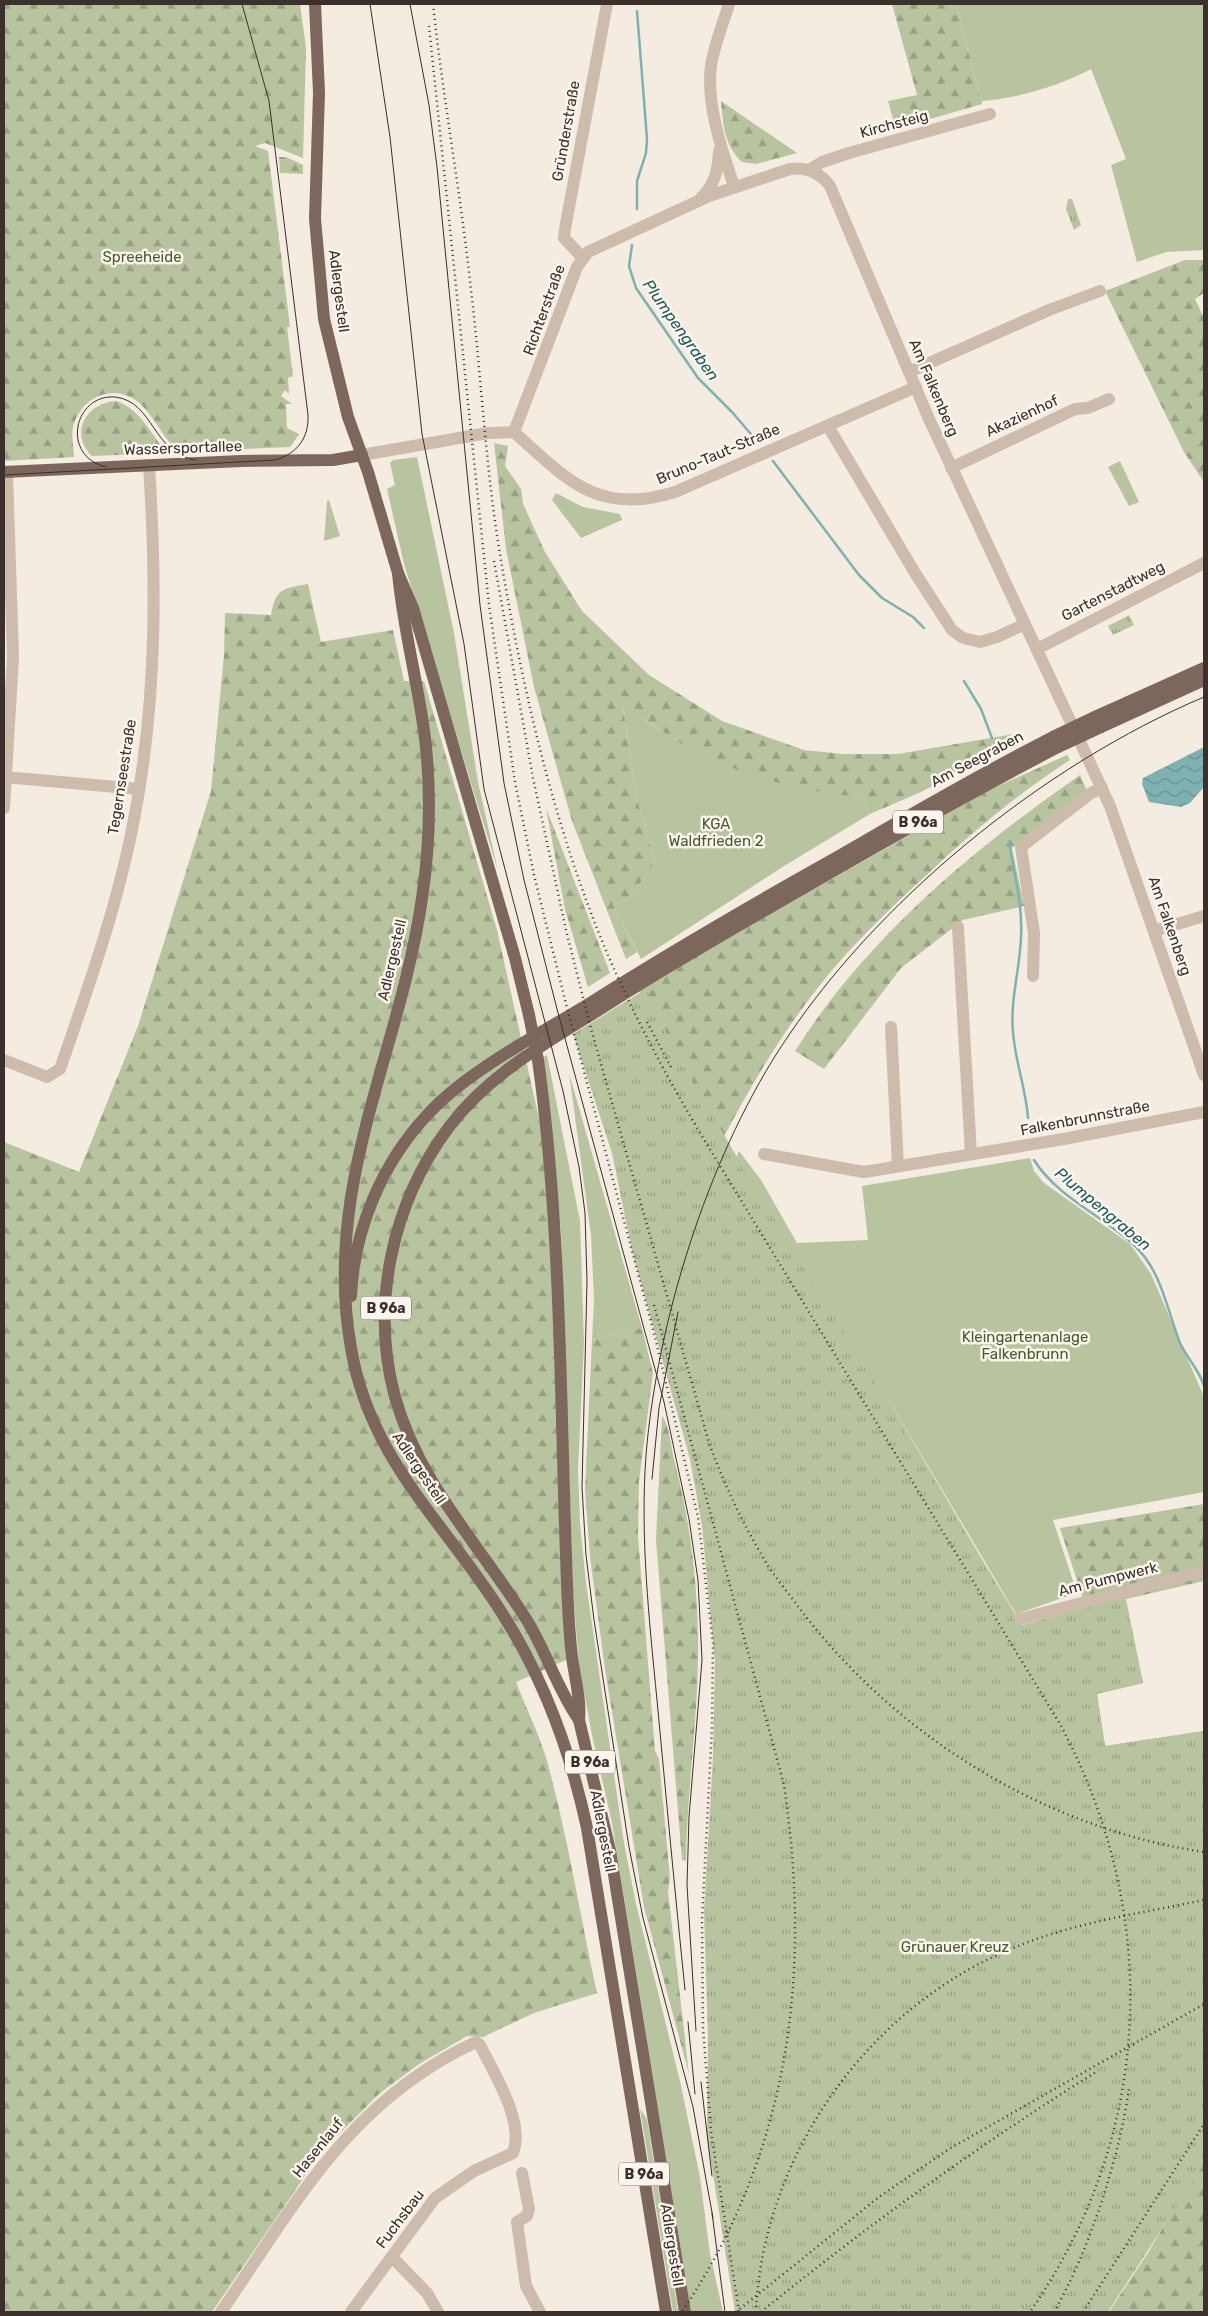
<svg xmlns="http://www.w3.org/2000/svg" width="1208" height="2316" viewBox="0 0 1208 2316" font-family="Rubik,sans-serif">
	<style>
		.green { fill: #b8c4a0 }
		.forest { fill: url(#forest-firs) }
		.park { fill: url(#park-tufts) }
		.water { fill: url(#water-waves) }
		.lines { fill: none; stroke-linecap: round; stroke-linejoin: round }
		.stream { stroke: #7fb0b2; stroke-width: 2.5 }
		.minor { stroke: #cdbbac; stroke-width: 12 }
		.major { stroke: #7d675c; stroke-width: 12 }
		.tram { stroke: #3b302b; stroke-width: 1 }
		.rail { stroke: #3b302b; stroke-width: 2.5; stroke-dasharray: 1 4; stroke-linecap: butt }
		.major-bridge { stroke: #7d675c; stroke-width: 12 }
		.labels { text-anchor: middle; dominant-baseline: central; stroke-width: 5; stroke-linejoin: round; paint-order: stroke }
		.shield { fill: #fbf5ee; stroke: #756b66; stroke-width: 1 }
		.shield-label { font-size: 14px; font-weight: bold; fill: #3b302b }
		.street-label { font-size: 15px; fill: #3b302b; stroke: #fbf5ee }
		.park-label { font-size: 15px; fill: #4a5a2e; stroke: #fbf5ee }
		.water-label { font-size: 16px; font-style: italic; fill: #1f5a5e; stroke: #fbf5ee }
	</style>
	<defs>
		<pattern id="forest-firs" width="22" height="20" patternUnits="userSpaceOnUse" patternTransform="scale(1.25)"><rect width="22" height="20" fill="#b8c4a0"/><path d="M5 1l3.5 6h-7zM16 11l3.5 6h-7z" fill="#97a083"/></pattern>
		<pattern id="park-tufts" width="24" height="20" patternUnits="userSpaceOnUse" patternTransform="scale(1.25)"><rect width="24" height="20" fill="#b8c4a0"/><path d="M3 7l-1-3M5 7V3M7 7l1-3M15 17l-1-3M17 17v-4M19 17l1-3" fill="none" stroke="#97a083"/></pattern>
		<pattern id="water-waves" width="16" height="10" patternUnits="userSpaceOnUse" patternTransform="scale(1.25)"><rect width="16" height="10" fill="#7fb0b2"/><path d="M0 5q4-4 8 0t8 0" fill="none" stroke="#699091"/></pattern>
	</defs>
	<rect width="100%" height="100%" fill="#f4ebe1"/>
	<!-- green -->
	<g class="green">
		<path d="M956,4H1204V250L1166,252L1137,262L1111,165L1126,159L1091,69C1062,85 1015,99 982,101V104Z"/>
		<path d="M417,457L454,633L478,782L498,871L404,564L387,489L395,485L390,463L393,460Z"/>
		<path d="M1120,461L1139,502L1129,506L1108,467Z"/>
		<path d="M556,493L583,507L620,514L622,520L581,538L552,500Z"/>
		<path d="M329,500L340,536L324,541L327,501Z"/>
		<path d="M623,705C696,759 771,788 861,797L870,814L784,866L641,959L613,905L629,899L655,862L636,795Z"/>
		<path d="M547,1055L580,1221L584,1343L578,1469L580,1524L586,1583L624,1843L636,1904L680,2081L700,2177L710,2254L723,2312H691L612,1823L592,1735L579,1665L573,1591L561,1230L543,1057Z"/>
		<path d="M569,1073L642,1328L592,1340L594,1300L591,1235Z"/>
		<path d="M739,1151L761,1180L797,1243L868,1240L862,1186L1030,1158L1034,1171L1044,1183L1130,1244L1151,1274L1204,1397V1492L1053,1520L1077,1593L1016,1614L877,1380L1021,1626L733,1165Z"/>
		<path d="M640,2109L647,2119L678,2312H673Z"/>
	</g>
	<!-- forest -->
	<g class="forest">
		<path d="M4,4H300L306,48L303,158L265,143L255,146L268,151L290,327H287L293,376L288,378L289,394L285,390L281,396L292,404H286L287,428L299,434L290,447L179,452C162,438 155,416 138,402C113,382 80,398 73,427C71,437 74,447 74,457L4,461Z"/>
		<path d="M892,4H956L982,104L896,129L888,101L917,95Z"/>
		<path d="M721,101L797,153L756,164L742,162C724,145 723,124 721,101Z"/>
		<path d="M279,157H286L303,165V174L280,173Z"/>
		<path d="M1185,260H1204V293L1195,299L1204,318V482L1184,452L1105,291Z"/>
		<path d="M116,401C141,409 151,435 167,453L92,456C69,433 86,403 116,401Z"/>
		<path d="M494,443L508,446L505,466L521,489L523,504L545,552L582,611L649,675L722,721L804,750L843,754H898L1014,734L1019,740L921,792L870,814L861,797C807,792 755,780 705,756C676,742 650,723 623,706L636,795L655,862L629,899L613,905L637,952L626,959L572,821L534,687L506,549Z"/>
		<path d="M308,584L321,642L393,630L404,681H424L497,930L542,1132L550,1228L566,1660L516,1682C526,1708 539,1734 547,1761C568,1837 580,1916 597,1993L534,2013L483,2037L467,2036L419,2064L380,2093L322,2151L212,2312H4V1142L79,1172L138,1026L211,791L224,655L225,613L271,615C276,587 283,589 308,584Z"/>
		<path d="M1067,755L1070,760C1019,793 976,829 931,871C892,907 853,943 820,985C781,1034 750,1087 721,1142L664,1044L638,989L987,791Z"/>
		<path d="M1080,775L1087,791L1012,848L1024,906L963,920L901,968L824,1069L795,1051C867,938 971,851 1080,775Z"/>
		<path d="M546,808L610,973L588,987L565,909Z"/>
		<path d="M642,1328L653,1373L639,1481L638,1536L655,1751L659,1759L670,1878L668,1891L689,2074L644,1907L605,1669L590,1557L585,1490L592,1340Z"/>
		<path d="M662,1416C669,1424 671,1447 674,1459C691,1524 699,1592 698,1659C697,1726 687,1793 686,1861L682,1860L656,1540Z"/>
		<path d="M1204,1504V1581L1126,1599L1143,1683L1097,1694L1105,1746L1204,1731L1104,1786L1084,1602L1060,1528Z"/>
		<path d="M1204,2158V2312H1109L1149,2251Z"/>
	</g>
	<!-- park -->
	<g class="park">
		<path d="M1068,199H1072L1081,225L1074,230L1066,209Z"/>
		<path d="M1129,615L1134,625L1113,635L1108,626Z"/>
		<path d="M646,989L675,1050L741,1164L1022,1625L1124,1597L1143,1683L1097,1694L1105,1746L1204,1731V2164L1108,2312H735L707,2137L708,2038L704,1912L713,1756L715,1663L702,1526L690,1459L632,1251L612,1153L573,1034Z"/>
	</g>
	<!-- water -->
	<path class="water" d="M1204,747V787L1190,803L1181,807L1149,802L1142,784L1143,778Z"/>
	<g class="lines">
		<!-- stream -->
		<g class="stream">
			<path d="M637,11L647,139L646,153L637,181V209"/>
			<path d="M632,245L629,266L636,288L698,378L732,412L756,440"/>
			<path d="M773,461L859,575L882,598L913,617L924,628"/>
			<path d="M964,681L981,709L992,738"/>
			<path d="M1009,842C1014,873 1023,906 1021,937C1020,969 1010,999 1013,1032C1015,1061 1026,1089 1028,1118"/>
			<path d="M1034,1160C1057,1197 1103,1216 1135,1246C1162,1272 1167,1310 1180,1343C1187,1358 1200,1371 1204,1386"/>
		</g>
		<!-- minor -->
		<g class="minor">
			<path d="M729,4C723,24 714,45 711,66C706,104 722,151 734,186"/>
			<path d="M809,170L822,162L849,153L990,114"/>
			<path d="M701,198C715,184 718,171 719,151"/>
			<path d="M582,257L564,238L565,229L607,4"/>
			<path d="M909,372L1049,310L1100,291"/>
			<path d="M828,426L915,573L952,630L963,638L980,642L997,637L1025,624"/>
			<path d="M514,432L577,267L588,252L709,196L790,169C806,167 820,173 830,186L929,419L1110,806L1204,1075"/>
			<path d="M514,432C567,480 598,516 675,492L916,387"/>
			<path d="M362,455L488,433L514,432"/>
			<path d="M951,468L1075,409L1088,408L1109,399"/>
			<path d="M1037,649L1204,563"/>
			<path d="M4,777L139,789"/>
			<path d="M4,808L13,658L7,472"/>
			<path d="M958,927L971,1154"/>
			<path d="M1154,931L1204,916"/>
			<path d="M1033,976L1034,933L1021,847L1091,793L1102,788"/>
			<path d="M891,1027L898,1166"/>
			<path d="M4,1060L47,1077L60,1069C91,980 123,890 138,797C157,686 156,576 149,465"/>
			<path d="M764,1154L864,1172L1064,1139L1204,1112"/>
			<path d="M1020,1619L1204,1571"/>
			<path d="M522,2173L529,2209L527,2216L517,2222L526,2286L540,2312"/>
			<path d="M392,2257L427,2293L438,2312"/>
			<path d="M221,2312C296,2203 350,2100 476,2042L480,2045C494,2074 525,2121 513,2153L474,2171L435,2198L351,2312"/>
		</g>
		<!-- major -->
		<g class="major">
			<path d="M315,4L319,93L315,219L324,319L348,417L368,472L398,573L413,608L515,958L529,1015"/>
			<path d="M4,472L241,461L333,460L362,455"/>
			<path d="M398,573C403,629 418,682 425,738C431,790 430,845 422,898C400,1053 322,1185 351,1348C370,1462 448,1525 505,1618C545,1682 571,1754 587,1828L666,2312"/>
			<path d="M1097,716L1204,668"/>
			<path d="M1101,727L1204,680"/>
			<path d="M538,1060C561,1224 560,1390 566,1555C567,1589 568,1623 572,1657C575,1679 581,1699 579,1720L610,1850L685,2312"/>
			<path d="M351,1296C354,1229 382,1163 428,1114C467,1071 540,1034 590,1003C669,953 750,906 832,860C905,818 978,775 1053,737"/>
			<path d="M579,1720C558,1690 547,1654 528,1622C481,1546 420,1486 395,1397C370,1305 392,1203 449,1127C492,1070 554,1039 613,1001C677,960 743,923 809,885C892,837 974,791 1058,747"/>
		</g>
		<!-- tram -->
		<g class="tram">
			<path d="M370,4L390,137L422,434L464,644L484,789L563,1091L579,1167L585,1213L587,1281L582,1487L586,1555L594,1620L629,1847L643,1918L693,2107L713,2218"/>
			<path d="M410,4L429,105L437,167L480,605L504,783L524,880L557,1009L664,1402L689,1519L698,1580L702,1660L689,1817L687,1885L696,2031"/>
			<path d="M106,467C60,456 74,394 115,397C154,401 153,455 196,460"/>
			<path d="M4,475L275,460C297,454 309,438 308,415L269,101L242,4"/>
			<path d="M652,1479L659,1408L678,1312"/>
			<path d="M685,1990C675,1893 666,1796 657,1700C649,1618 640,1536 646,1455C657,1322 707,1162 779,1050C874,902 1043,765 1204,697"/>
			<path d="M688,2022L695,2094"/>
			<path d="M701,2082L712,2176"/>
			<path d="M712,2213L725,2312"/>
		</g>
		<!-- rail -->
		<g class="rail">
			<path d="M433,4C443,99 461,195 471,290C481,374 485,458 498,542C519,672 548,803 596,926C628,1007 669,1082 714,1156L1060,1724C1162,1915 1154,2133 1030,2312"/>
			<path d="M429,26L489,605L515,782L534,875L566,1004L655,1337L698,1517L713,1643L712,1728L702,1920L703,2028L711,2131L739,2312"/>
			<path d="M494,561L533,778L566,930L591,1029L709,1443C724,1484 742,1522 764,1559C773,1575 786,1590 797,1605C894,1735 1043,1828 1204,1852"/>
			<path d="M647,1022L672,1069"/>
			<path d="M654,1305L784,1785C812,1974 790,2150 682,2312"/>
			<path d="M736,2312L879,2197L949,2149L1204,2004"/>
			<path d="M756,2312C763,2154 870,2004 1018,1946C1077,1922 1142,1913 1204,1900"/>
			<path d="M761,2312C868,2225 979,2145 1096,2072"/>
			<path d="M1054,2312C1089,2251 1119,2159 1129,2089"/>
			<path d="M1083,2312L1204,2124"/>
		</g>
		<!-- major-bridge -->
		<g class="major-bridge">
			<path d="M1053,737L1097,716"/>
			<path d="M1058,747L1101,727"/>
			<path d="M529,1015L538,1060"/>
		</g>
	</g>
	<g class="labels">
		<!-- shield labels -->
		<g class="shield">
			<rect x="893" y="810.5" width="50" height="23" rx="4"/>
			<rect x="361" y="1296.5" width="50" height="23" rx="4"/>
			<rect x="565" y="1750.5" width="50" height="23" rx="4"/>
			<rect x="619" y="2162.5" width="50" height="23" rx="4"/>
		</g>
		<g class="shield-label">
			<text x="918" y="822">B 96a</text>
			<text x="386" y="1308">B 96a</text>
			<text x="590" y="1762">B 96a</text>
			<text x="644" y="2174">B 96a</text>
		</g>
		<!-- street labels -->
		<g class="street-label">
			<text transform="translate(894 124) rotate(-15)">Kirchsteig</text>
			<text transform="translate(566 131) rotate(-80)">Gründerstraße</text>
			<text transform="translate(339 291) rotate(83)">Adlergestell</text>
			<text transform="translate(544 310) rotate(-70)">Richterstraße</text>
			<text transform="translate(934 388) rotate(67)">Am Falkenberg</text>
			<text transform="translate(1022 416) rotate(-25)">Akazienhof</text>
			<text transform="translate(183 448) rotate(-2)">Wassersportallee</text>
			<text transform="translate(718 454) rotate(-23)">Bruno-Taut-Straße</text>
			<text transform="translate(1113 591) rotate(-27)">Gartenstadtweg</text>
			<text transform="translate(977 759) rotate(-28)">Am Seegraben</text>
			<text transform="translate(122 777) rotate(-81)">Tegernseestraße</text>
			<text transform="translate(1170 926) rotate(71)">Am Falkenberg</text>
			<text transform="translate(392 960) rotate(-77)">Adlergestell</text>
			<text transform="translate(1085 1118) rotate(-11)">Falkenbrunnstraße</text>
			<text transform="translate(419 1468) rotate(56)">Adlergestell</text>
			<text transform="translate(1108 1579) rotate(-14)">Am Pumpwerk</text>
			<text transform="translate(603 1831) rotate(79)">Adlergestell</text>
			<text transform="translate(318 2148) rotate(-51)">Hasenlauf</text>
			<text transform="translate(400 2219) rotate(-53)">Fuchsbau</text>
			<text transform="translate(672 2245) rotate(81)">Adlergestell</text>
		</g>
		<!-- park labels -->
		<g class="park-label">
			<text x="142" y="257">Spreeheide</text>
			<text x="716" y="824">KGA<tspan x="716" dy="17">Waldfrieden 2</tspan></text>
			<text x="1025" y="1337">Kleingartenanlage<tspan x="1025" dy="17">Falkenbrunn</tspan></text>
			<text x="955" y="1947">Grünauer Kreuz</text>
		</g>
		<!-- water labels -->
		<g class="water-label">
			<text transform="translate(681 330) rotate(55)">Plumpengraben</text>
			<text transform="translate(1103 1209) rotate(40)">Plumpengraben</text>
		</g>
	</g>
	<!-- border -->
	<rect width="1208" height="2316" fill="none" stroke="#3b302b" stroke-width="10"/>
</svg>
